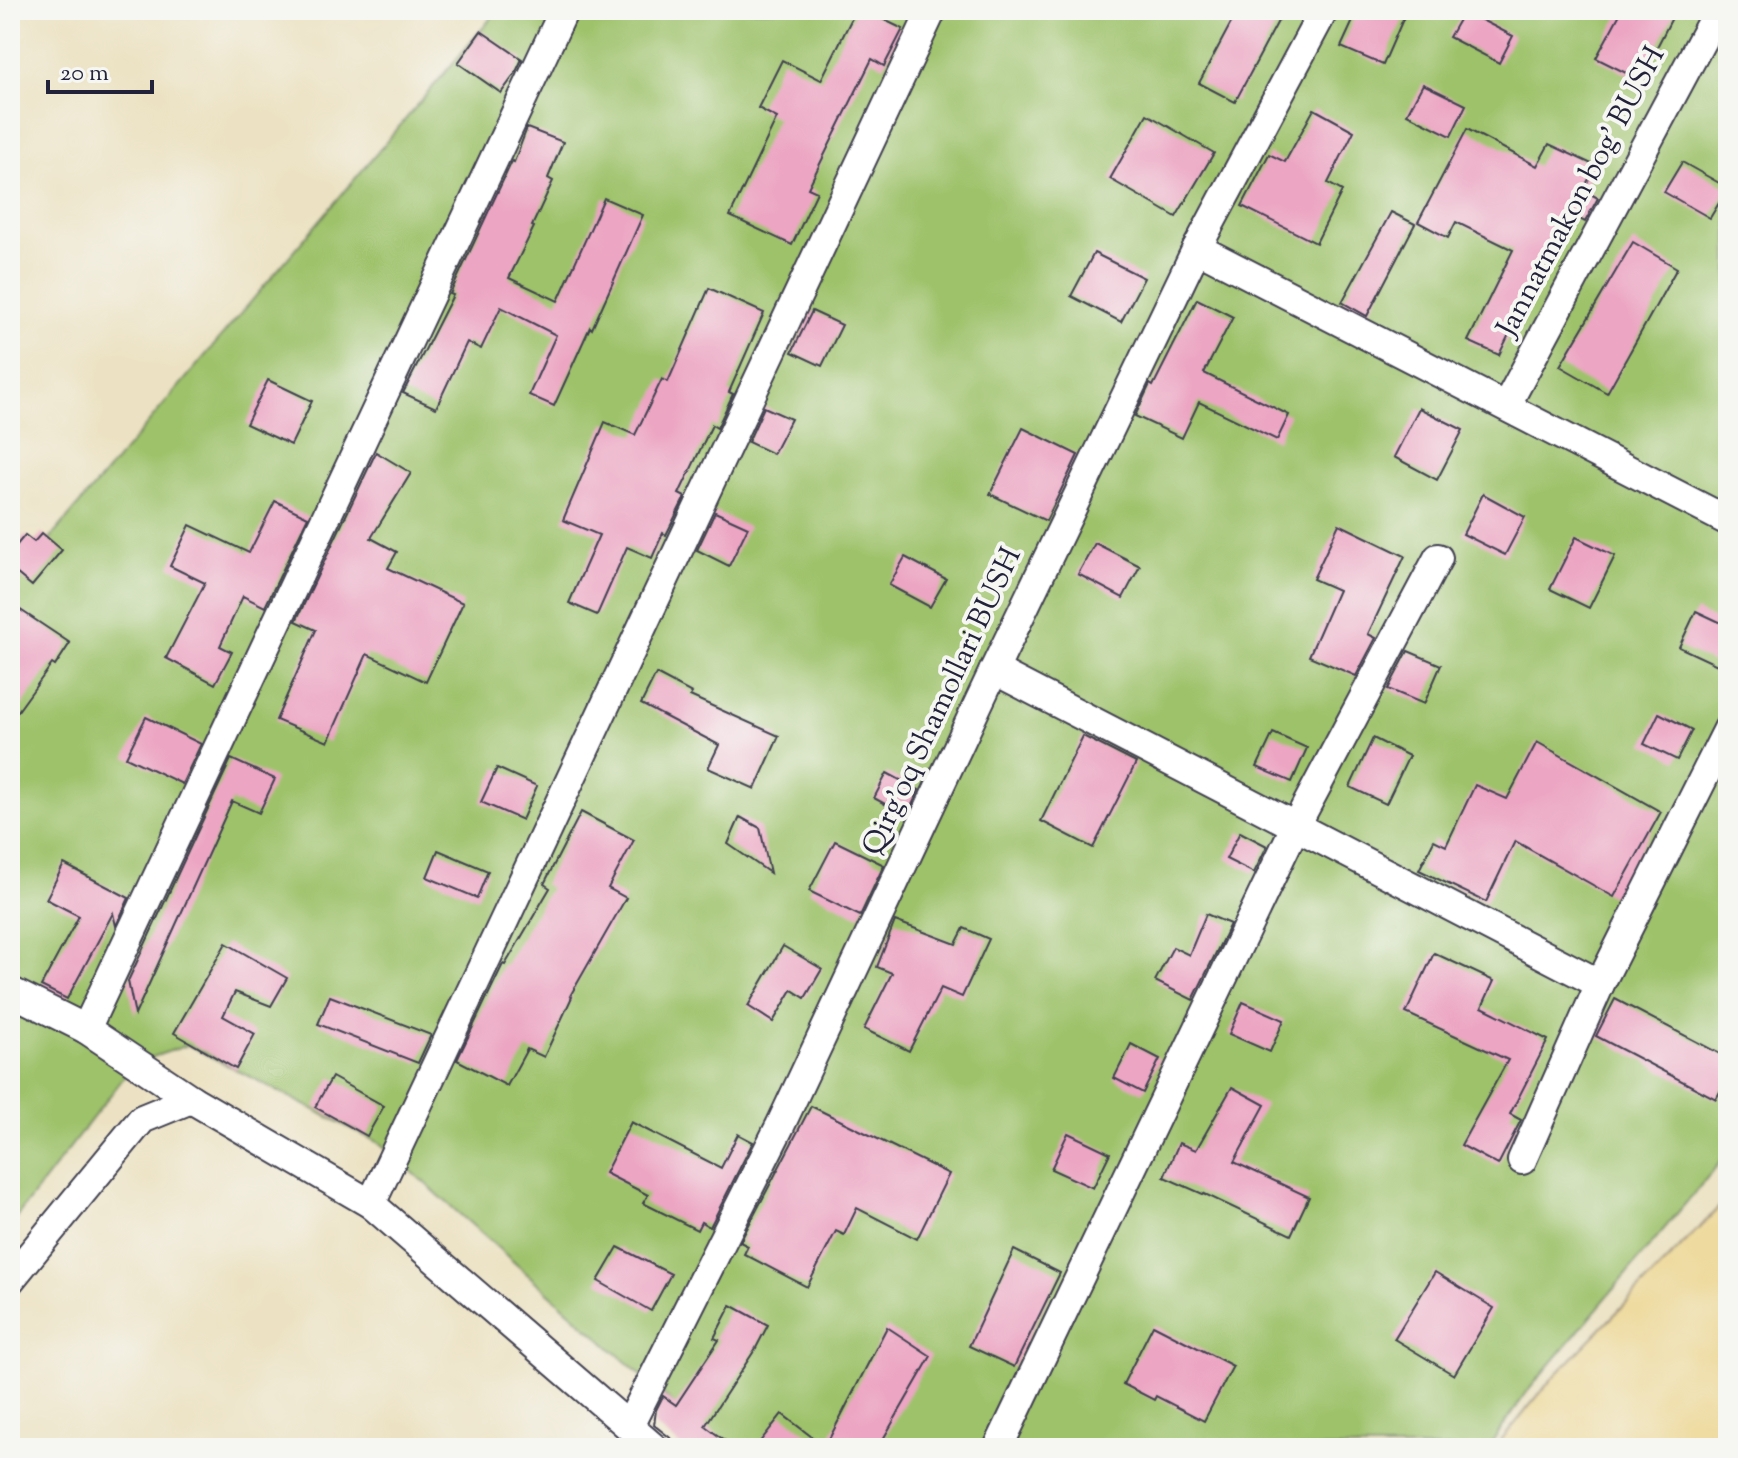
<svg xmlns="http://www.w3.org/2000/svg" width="1738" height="1458" viewBox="0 0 1738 1458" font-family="'Sorts Mill Goudy',serif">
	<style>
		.green { fill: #9ec26b; stroke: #607253; stroke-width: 2 }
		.sand { fill: #eeda9e; stroke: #887e6c; stroke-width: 2 }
		.building { fill: #eca5c2 }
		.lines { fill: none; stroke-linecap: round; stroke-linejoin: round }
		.minor-casing { stroke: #403f4f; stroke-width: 32 }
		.minor { stroke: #fff; stroke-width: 28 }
		.labels { text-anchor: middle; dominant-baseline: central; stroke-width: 8; stroke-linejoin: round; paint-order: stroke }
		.street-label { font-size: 30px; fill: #22223b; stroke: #f6f6f2 }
	</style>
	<rect width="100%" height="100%" fill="#f6f6f2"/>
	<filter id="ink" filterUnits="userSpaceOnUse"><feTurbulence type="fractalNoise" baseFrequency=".0125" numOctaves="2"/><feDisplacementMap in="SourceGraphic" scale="16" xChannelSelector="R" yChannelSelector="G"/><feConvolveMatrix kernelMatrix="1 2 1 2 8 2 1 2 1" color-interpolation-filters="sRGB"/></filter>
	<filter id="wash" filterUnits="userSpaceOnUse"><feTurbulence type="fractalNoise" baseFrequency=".006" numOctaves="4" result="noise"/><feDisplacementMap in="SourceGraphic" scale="32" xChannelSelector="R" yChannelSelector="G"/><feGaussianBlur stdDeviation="1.8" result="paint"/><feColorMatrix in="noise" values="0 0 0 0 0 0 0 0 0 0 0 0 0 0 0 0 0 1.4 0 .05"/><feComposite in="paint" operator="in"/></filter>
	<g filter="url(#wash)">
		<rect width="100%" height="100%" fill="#ece2c3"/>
		<!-- green -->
		<path class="green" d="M498,10H1728V1153L1527,1392L1488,1448H723L381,1144L188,1045L135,1063L10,1225V586Z"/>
		<!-- sand -->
		<path class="sand" d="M1728,1198V1448H1495L1551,1380Z"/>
		<g id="blocks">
			<!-- building -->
			<g class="building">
				<path d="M856,10H864L903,29L884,66L872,59L808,188L817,192L792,245L730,216L777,118L758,108L782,60L821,80Z"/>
				<path d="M1238,10H1284L1235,102L1199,83Z"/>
				<path d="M1358,10H1407L1383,65L1341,47Z"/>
				<path d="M1622,10H1676L1640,80L1596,58Z"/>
				<path d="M1464,11L1513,36L1499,63L1449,37Z"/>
				<path d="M481,31L522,59L515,74L501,93L458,63Z"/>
				<path d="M1423,84L1466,105L1451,136L1407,114Z"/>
				<path d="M1314,109L1354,131L1328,183L1342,191L1316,243L1242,206L1269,154L1285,162Z"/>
				<path d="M1147,114L1214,153L1176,217L1110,179Z"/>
				<path d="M527,128L563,142L548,178L553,181L532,226L534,227L509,278L558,301L604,198L643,215L592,329L590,327L554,406L529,395L556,335L501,307L481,349L467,342L436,408L403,393L453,295L450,294L512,161L514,162Z"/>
				<path d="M1467,129L1537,166L1549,144L1596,166L1583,190L1598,198L1585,222L1568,213L1499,355L1468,341L1513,250L1456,222L1448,238L1418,222Z"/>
				<path d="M1682,162L1728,188L1710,218L1664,192Z"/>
				<path d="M1391,212L1415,224L1367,316L1342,302Z"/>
				<path d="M1633,242L1677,268L1607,393L1560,366Z"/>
				<path d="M1094,253L1144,278L1121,322L1071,296Z"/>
				<path d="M709,288L764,313L729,392L733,394L717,428L712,425L679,494L685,497L666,535L663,533L652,558L627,547L597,615L569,603L599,535L563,520L605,422L635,435L662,379L668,382Z"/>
				<path d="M1197,299L1233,317L1204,373L1289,415L1277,440L1199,402L1182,438L1135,416L1150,384L1153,386Z"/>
				<path d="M812,311L842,325L822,366L792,352Z"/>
				<path d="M268,380L312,401L291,445L246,424Z"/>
				<path d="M764,407L791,419L773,454L748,442Z"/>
				<path d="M1419,408L1463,430L1437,480L1394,457Z"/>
				<path d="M1023,428L1078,455L1046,521L990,494Z"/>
				<path d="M376,452L411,473L371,538L397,552L388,568L463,603L426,682L367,654L328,742L276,720L316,630L296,621Z"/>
				<path d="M1483,494L1525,517L1505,555L1463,534Z"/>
				<path d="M275,501L308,517L265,607L243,596L220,646L232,652L215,684L166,658L205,583L170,566L190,525L249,553Z"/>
				<path d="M715,512L748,527L729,566L697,550Z"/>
				<path d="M1339,524L1405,556L1368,634L1376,638L1356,676L1309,656L1338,590L1313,579Z"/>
				<path d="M42,533L62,550L32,586L10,568V553L25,535L34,542Z"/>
				<path d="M1576,537L1615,556L1589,608L1550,589Z"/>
				<path d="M1095,543L1140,566L1123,598L1078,574Z"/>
				<path d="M905,557L946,579L930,607L889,585Z"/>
				<path d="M10,603L70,643L55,666L52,664L10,722Z"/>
				<path d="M1696,611L1728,626V670L1679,647Z"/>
				<path d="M1408,651L1441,665L1424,704L1388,689Z"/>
				<path d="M656,674L692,693L690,696L779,736L755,789L708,768L719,745L641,704Z"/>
				<path d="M1659,713L1692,730L1677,760L1644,744Z"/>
				<path d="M146,717L201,744L182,784L126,757Z"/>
				<path d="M1273,733L1307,748L1292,782L1257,767Z"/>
				<path d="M1083,736L1136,763L1093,848L1041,821Z"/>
				<path d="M1373,738L1409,756L1386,804L1350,787Z"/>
				<path d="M1537,742L1661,812L1614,897L1515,841L1486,902L1419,870L1434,840L1446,846L1475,785L1507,799Z"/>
				<path d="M231,759L275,779L259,813L232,801L135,1015L128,981Z"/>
				<path d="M497,768L537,786L522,820L481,802Z"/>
				<path d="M887,773L919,790L907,816L874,798Z"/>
				<path d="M581,812L634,840L608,888L626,898L570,996L572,997L544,1057L527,1049L507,1086L457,1060L503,964L505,965L550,888L544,884Z"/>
				<path d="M740,817L760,828L770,873L728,844Z"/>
				<path d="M1240,832L1267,846L1254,873L1226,859Z"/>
				<path d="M835,841L884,865L860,916L809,891Z"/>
				<path d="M438,850L488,871L477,898L427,877Z"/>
				<path d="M64,864L129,898L116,926L113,913L67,999L41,986L79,916L46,899Z"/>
				<path d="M1206,914L1230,924L1193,1000L1155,981L1173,947L1189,955Z"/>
				<path d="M895,921L956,944L964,928L989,939L962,997L941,988L909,1051L864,1029L892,973L877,967Z"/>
				<path d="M226,943L287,978L271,1006L235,992L223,1016L255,1034L236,1069L174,1033Z"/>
				<path d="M783,946L822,969L805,998L792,990L773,1022L748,1006Z"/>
				<path d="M1434,953L1494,981L1482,1007L1548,1040L1510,1114L1521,1120L1498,1165L1461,1145L1508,1060L1406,1013Z"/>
				<path d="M330,996L431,1035L418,1063L318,1024Z"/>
				<path d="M1615,999L1728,1058V1077L1716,1099L1596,1036Z"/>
				<path d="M1243,1002L1284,1020L1270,1052L1229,1034Z"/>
				<path d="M1131,1044L1160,1059L1143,1093L1114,1078Z"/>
				<path d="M332,1077L384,1106L367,1136L315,1107Z"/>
				<path d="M1232,1087L1265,1105L1234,1162L1309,1197L1291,1235L1205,1194V1195L1164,1177L1179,1143L1196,1150Z"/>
				<path d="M811,1106L949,1174L917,1239L857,1208L844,1235L836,1231L807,1287L744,1254L748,1246L740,1242Z"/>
				<path d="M631,1122L721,1168L738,1134L753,1142L710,1227L701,1222L697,1230L643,1203L648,1195L605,1173Z"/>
				<path d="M1068,1133L1110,1153L1093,1188L1051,1169Z"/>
				<path d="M618,1247L671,1274L651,1311L598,1281Z"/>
				<path d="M1014,1250L1060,1273L1014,1367L969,1346Z"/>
				<path d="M1435,1272L1494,1308L1454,1375L1394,1339Z"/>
				<path d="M731,1305L768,1325L756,1348L705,1426L735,1448H683L654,1425L656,1410L663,1396L676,1405L719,1340L714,1338Z"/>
				<path d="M1153,1325L1233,1366L1204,1421L1156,1396L1154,1400L1123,1384Z"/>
				<path d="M887,1327L931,1356L878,1448H755L782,1414L825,1447Z"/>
			</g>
		</g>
	</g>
	<g filter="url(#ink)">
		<use href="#blocks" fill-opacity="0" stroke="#403f4f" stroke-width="2"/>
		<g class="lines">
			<!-- minor casing -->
			<g class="minor-casing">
				<g id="minor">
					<path d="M1197,248L1728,521"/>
					<path d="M1506,406L1718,10"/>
					<path d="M994,670L1600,984"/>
					<path d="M10,991L86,1029L191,1099L371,1204L654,1448"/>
					<path d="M86,1029L564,10"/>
					<path d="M1522,1160L1600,984L1728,729"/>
					<path d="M371,1204L932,10"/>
					<path d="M10,1280L142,1119L191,1099"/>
					<path d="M629,1426L780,1126L994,670L1197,248L1324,10"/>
					<path d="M998,1448L1295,827L1438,558"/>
				</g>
			</g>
			<!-- minor -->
			<use href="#minor" class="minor"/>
		</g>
	</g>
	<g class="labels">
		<!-- street labels -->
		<g class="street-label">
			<text transform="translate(1582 192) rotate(-62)">Jannatmakon bog' BUSH</text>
			<text transform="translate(943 702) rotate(-65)">Qirg'oq Shamollari BUSH</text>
		</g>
	</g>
	<!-- margin -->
	<rect width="1738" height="1458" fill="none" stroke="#f6f6f2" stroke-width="40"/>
	<!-- scale -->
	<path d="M48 80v12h104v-12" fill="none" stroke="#22223b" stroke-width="4"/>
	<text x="60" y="80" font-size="24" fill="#22223b" stroke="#f6f6f2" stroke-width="6" paint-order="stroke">20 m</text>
</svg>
